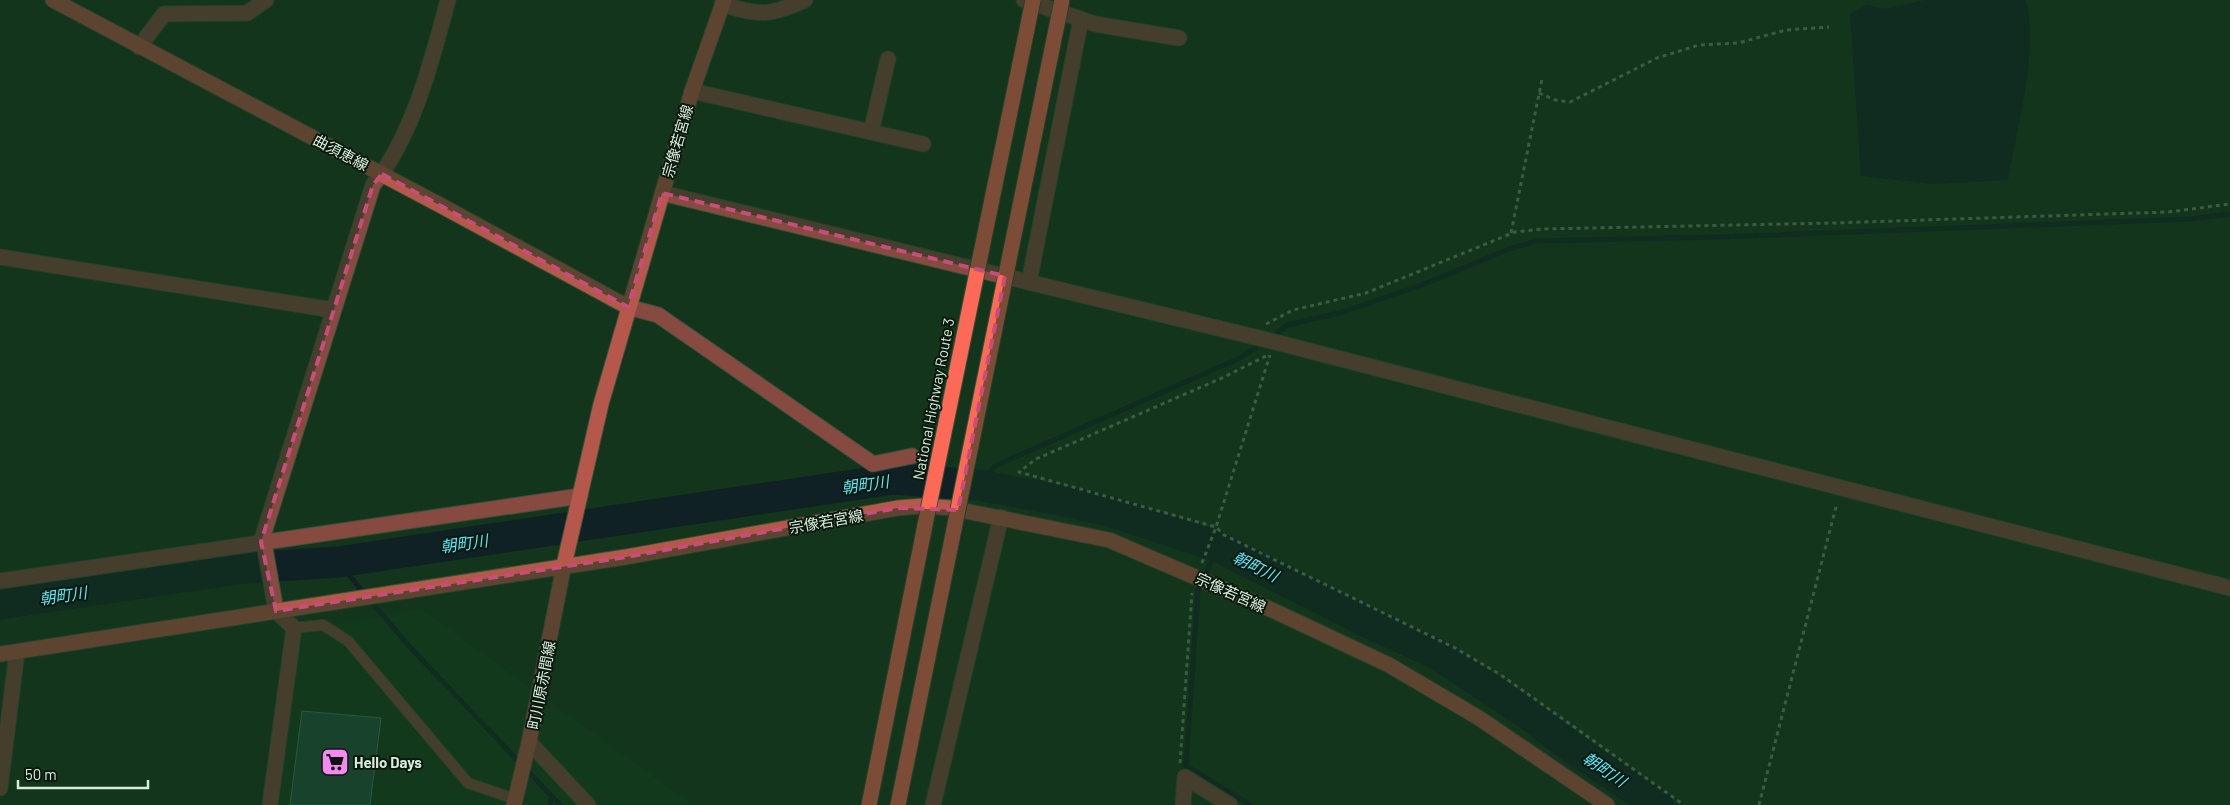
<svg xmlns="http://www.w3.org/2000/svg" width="2230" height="805" viewBox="0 0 2230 805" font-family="Barlow,'Noto Sans JP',sans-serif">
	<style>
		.built { fill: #153e1f }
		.water { fill: #0f2124 }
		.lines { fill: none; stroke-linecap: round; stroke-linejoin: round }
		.stream { stroke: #0f2124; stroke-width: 5 }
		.river { stroke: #0f2124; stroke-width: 31 }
		.building { fill: #205342; stroke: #4b7d6b }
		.lane-casing { stroke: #33523a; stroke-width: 12 }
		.street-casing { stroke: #33523a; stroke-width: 17 }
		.secondary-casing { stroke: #33523a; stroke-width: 17 }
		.highway-casing { stroke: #33523a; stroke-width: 17 }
		.path { stroke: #6d8973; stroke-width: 3; stroke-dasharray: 4 4; stroke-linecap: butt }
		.lane { stroke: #864a41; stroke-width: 10 }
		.street { stroke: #864a41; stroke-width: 15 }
		.secondary { stroke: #b6574b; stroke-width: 15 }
		.highway { stroke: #fd6957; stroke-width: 15 }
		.highway-bridge-casing { stroke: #33523a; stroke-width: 17; stroke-linecap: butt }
		.highway-bridge { stroke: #fd6957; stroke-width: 15 }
		.marked { fill: none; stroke: #c84d7b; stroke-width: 4; stroke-dasharray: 10 6; stroke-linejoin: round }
		.labels { text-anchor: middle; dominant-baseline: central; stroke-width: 4; stroke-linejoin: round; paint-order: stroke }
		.street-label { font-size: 15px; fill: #d8ecdb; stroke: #0a190d }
		.poi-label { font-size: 15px; font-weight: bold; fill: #d8ecdb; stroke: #0a190d; text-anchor: start }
		.water-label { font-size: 16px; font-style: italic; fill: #59e8fd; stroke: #0a190d }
	</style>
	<rect width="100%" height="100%" fill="#13351b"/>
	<!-- built -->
	<path class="built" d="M421,609L693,805H277L298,632Z"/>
	<!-- water -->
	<path class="water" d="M1925,0H2026C2039,50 2017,128 2008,180L1933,184L1861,176L1850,14L1867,5L1885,9Z"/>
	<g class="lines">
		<!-- stream -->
		<g class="stream">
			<path d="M1270,338L1288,325L1343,312L1427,283L1506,250L1537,241L1718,237L2191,219L2230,214"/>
			<path d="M978,485L995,466L1240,358L1263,343"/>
			<path d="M1218,547L1198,590L1186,766L1250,805"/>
			<path d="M338,562L365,594"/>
			<path d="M370,600L408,645L560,805"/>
			<path d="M550,805L552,796"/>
		</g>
		<!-- river -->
		<path class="river" d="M0,604L245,568L338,562L893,479L978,485L1049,498L1110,511L1218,547L1371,624L1437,654L1526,713L1584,756L1658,805"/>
	</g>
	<!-- building -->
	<path class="building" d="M302,711L381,718L370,805H290Z"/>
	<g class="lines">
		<!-- lane casing -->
		<g class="lane-casing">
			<path id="lane" d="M294,628L323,625L348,641L468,783L515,799"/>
		</g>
		<!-- street casing -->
		<g class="street-casing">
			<g id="street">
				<path d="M1024,0L1095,24L1179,38"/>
				<path d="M722,4C759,16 770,16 805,0"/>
				<path d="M139,47L164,14L247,13L266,0"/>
				<path d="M692,91L923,144"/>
				<path d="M871,132L888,59"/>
				<path d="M662,193L1279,343L2230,588"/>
				<path d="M0,257L333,310"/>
				<path d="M1029,282L1081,19"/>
				<path d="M628,307L658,315L873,464L912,456"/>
				<path d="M261,542L373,185C413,136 432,60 448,0"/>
				<path d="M261,542L264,543L276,611L294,628L270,805"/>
				<path d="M0,581L580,496"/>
				<path d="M529,742L588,805"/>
				<path d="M0,788L17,652"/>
				<path d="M933,805L1001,517"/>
				<path d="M1183,805L1185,777L1230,805"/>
			</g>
		</g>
		<!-- secondary casing -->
		<g class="secondary-casing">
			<g id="secondary">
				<path d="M53,0L440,205L628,307"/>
				<path d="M0,654L626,557L898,508L924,506L950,508L1109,540L1272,610L1389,665L1479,718L1607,805"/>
				<path d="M514,805L529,742L564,565L601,404L692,91L724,0"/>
			</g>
		</g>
		<!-- highway casing -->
		<g class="highway-casing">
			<g id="highway">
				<path d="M869,805L925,525"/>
				<path d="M898,805L954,529"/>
			</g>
		</g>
		<!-- path -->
		<g class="path">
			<path d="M1539,93L1555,100L1570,102L1657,58L1699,45L1738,43L1786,30L1829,27"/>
			<path d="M1511,233L1542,79"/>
			<path d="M1266,324L1293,310L1366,293L1515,232L1542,229L1833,223L2168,212L2230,204"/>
			<path d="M1266,356L1222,378L1036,459L1019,472L1216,527L1224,535L1455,648L1501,675L1684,805"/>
			<path d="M1202,563L1216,527L1270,355"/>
			<path d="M1180,763L1192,593"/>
			<path d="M1759,805L1837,503"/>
		</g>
		<!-- lane -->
		<use href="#lane" class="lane"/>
		<!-- street -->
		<use href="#street" class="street"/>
		<!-- secondary -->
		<use href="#secondary" class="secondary"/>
		<!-- highway -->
		<use href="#highway" class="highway"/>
		<!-- highway-bridge casing -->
		<g class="highway-bridge-casing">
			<g id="highway-bridge">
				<path d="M925,525L1033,0"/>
				<path d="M954,529L1062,0"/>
			</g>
		</g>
		<!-- highway-bridge -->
		<use href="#highway-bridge" class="highway-bridge"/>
	</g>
	<!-- marked area -->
	<path d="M0 0H2230V805H0ZM382,174L628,307L662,193L1005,276L958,510L898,508L626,557L276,611L261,542L373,185Z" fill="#13351b" fill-opacity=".55" fill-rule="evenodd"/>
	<path class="marked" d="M382,174L628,307L662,193L1005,276L958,510L898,508L626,557L276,611L261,542L373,185Z"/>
	<!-- icons -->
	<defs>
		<g id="supermarket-square" transform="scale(1.4375)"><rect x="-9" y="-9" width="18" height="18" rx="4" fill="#f589ef" stroke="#0a190d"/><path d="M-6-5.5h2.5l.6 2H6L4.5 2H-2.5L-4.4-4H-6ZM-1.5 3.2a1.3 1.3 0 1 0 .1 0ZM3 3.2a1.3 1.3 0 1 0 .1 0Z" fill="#111"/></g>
	</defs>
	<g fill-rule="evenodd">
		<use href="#supermarket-square" x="335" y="762"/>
	</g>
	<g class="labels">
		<!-- street labels -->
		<g class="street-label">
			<text transform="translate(677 141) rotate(-74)">宗像若宮線</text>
			<text transform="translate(341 152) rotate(28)">曲須恵線</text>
			<text transform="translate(933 399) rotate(-79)">National Highway Route 3</text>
			<text transform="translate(826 521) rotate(-10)">宗像若宮線</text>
			<text transform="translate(1231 592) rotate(24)">宗像若宮線</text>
			<text transform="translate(541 685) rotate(-79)">町川原赤間線</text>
		</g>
		<!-- poi labels -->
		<g class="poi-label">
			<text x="354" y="762">Hello Days</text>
		</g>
		<!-- water labels -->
		<g class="water-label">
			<text transform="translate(865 484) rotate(-8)">朝町川</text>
			<text transform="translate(464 543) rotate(-8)">朝町川</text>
			<text transform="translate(1256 566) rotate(26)">朝町川</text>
			<text transform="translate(63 595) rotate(-8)">朝町川</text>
			<text transform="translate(1605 769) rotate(34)">朝町川</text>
		</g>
	</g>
	<!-- scale -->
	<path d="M18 780v8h130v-8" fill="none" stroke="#d8ecdb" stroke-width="2.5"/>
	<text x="25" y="780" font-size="15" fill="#d8ecdb" stroke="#0a190d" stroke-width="4" paint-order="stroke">50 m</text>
</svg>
